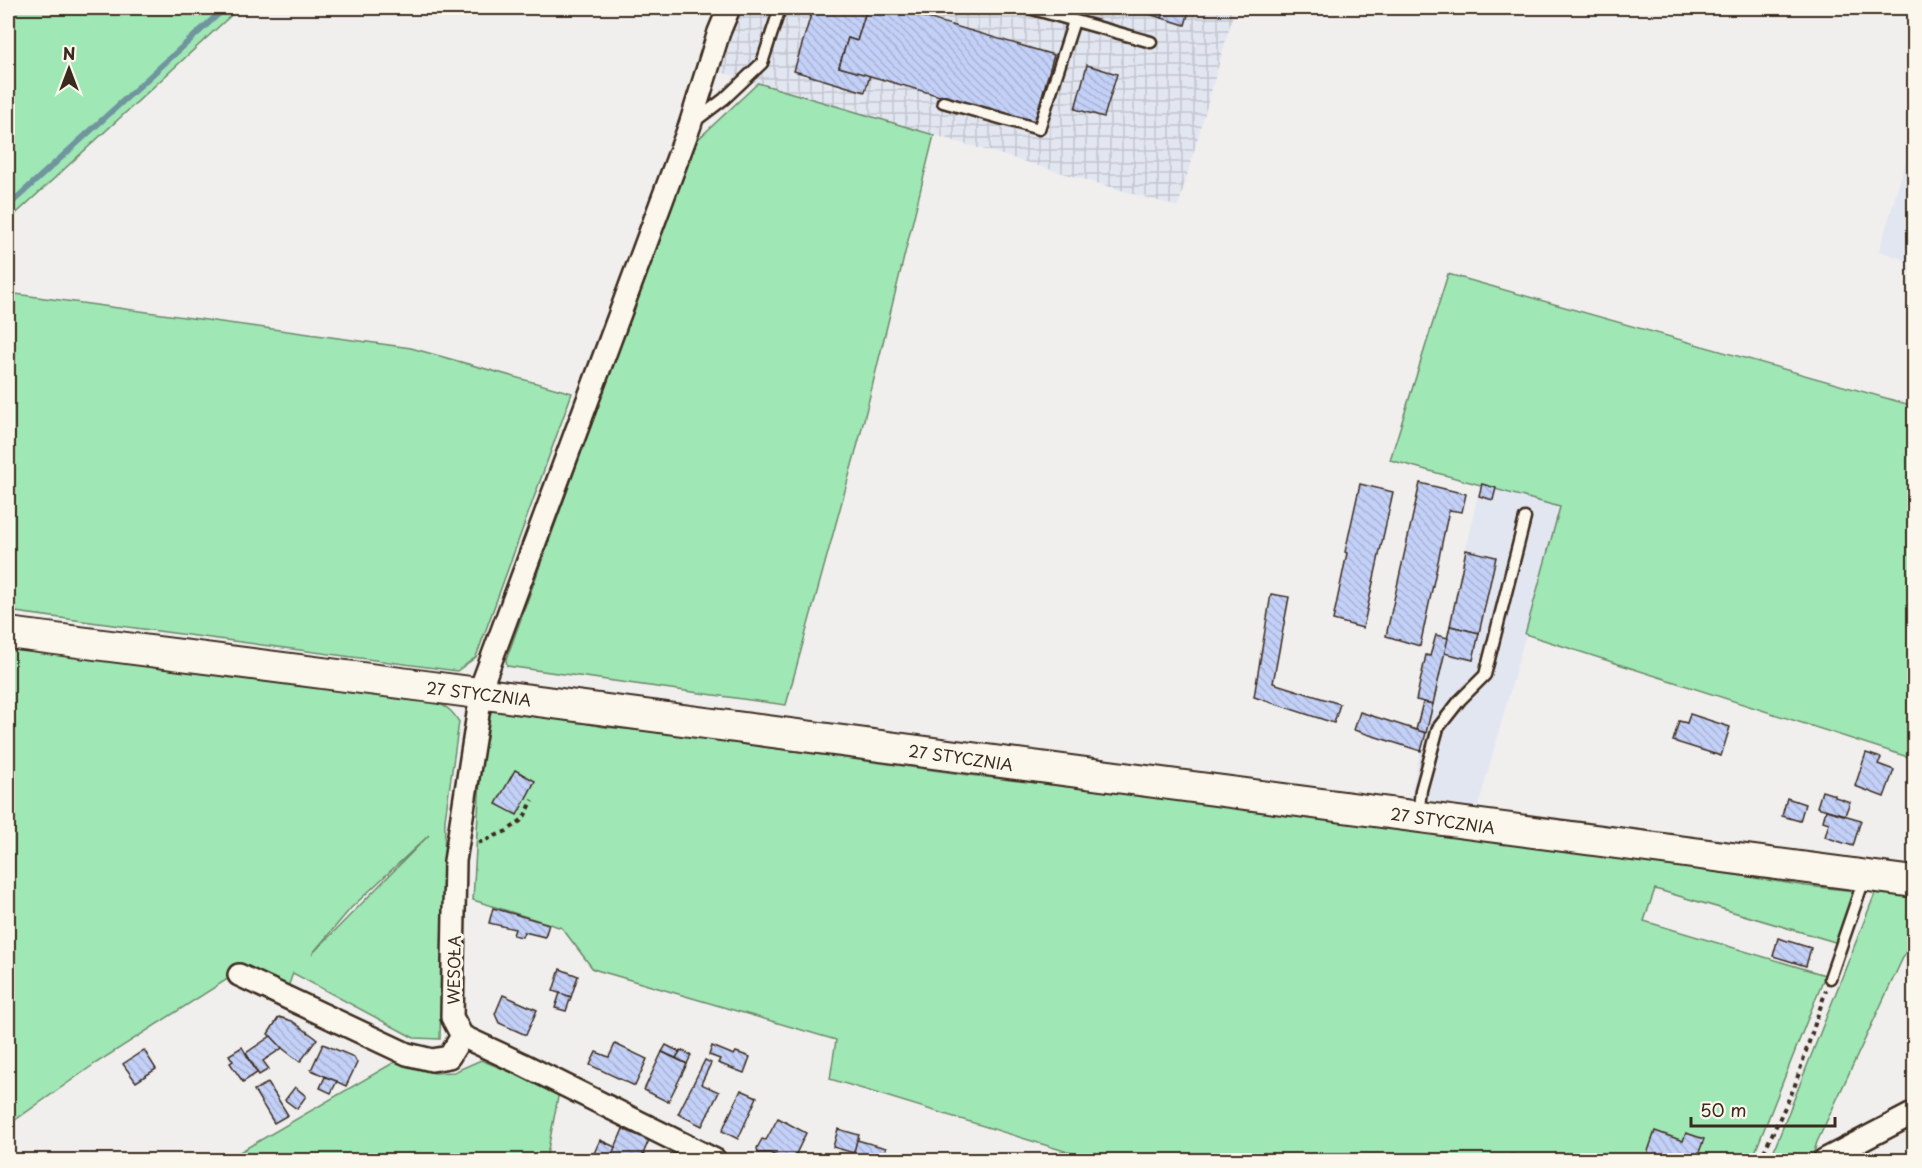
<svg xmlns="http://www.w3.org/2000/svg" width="1922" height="1168" viewBox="0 0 1922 1168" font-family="'Playpen Sans',sans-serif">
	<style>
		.built { fill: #e2e6f1 }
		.industrial { fill: url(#industrial-grid) }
		.grass { fill: #9fe7b5; stroke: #6d886a; stroke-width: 1.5; fill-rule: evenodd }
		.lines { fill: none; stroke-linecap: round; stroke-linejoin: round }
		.stream { stroke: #70959f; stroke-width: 6 }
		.building { fill: url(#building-back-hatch); stroke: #3b2a1e; stroke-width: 1.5 }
		.lane-casing { stroke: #3b2a1e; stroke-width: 15 }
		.street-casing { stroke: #3b2a1e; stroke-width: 26 }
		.secondary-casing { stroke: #3b2a1e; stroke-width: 34 }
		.path { stroke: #3b2a1e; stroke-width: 4; stroke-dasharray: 4.5 4.5; stroke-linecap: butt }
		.lane { stroke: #fbf7ec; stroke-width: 10 }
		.street { stroke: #fbf7ec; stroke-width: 21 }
		.secondary { stroke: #fbf7ec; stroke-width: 30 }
		.labels { text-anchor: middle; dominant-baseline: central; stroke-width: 6; stroke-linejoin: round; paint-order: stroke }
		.street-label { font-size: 16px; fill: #3b2a1e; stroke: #fbf7ec }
	</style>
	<defs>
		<pattern id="industrial-grid" width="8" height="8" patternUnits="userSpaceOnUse" patternTransform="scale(1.5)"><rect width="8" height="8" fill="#e2e6f1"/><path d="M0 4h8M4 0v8" fill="none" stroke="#c3c5ce"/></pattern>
		<pattern id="building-back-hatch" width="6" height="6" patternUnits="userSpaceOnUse" patternTransform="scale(1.5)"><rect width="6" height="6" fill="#c3d0f7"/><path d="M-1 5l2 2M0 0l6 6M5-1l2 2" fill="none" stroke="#a8b3d3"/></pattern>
	</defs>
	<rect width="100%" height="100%" fill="#f0efee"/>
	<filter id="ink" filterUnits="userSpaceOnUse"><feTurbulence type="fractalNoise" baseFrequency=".0167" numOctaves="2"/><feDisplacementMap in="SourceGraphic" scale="12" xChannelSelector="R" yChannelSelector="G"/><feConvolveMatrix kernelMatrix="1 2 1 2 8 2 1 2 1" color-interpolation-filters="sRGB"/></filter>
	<g filter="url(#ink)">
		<!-- built -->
		<g class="built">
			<path d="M1914,134V263L1879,251Z"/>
			<path d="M1480,485L1561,507L1478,807L1410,798Z"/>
		</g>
		<!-- industrial -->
		<path class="industrial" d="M739,8H1235L1178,207L717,71Z"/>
		<!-- grass -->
		<g class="grass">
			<path d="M8,8H239L8,221Z"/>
			<path d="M758,83L934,135L860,436L786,705L507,666L506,660L693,144Z"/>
			<path d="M1448,274L1914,406V759L1525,634L1560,507L1390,460Z"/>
			<path d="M8,293L411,348L572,393L476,657L457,671L8,611Z"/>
			<path d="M8,648L437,703C448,707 453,712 459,722L445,819L440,1039L414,1038L293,973L282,1004L229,978L96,1063L8,1125ZM429,835L312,954L351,908Z"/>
			<path d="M493,710L551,716L604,727L648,731L969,775L1518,841L1806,886L1856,891L1835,942L1655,889L1644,921L1825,975L1752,1160H1533L1511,1154L1508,1160H1094L830,1079L836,1040L593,969L562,928L473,900L483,729L488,715Z"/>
			<path d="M1876,891L1914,896V934L1817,1142L1814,1152L1799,1160H1770Z"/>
			<path d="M398,1060L434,1073L454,1072L481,1060L559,1092L546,1160H226Z"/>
		</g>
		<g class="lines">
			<!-- stream -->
			<path class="stream" d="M8,206L225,8"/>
		</g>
		<!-- building -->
		<g class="building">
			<path d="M813,8H867L857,41L848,38L839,67L870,75L865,92L794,71Z"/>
			<path d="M867,8H893L1054,55L1034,123L839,67L848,38L857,41Z"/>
			<path d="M1137,8H1166L1162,18L1136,10Z"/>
			<path d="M1166,8H1190L1185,25L1162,18Z"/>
			<path d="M1087,65L1117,74L1104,117L1075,109Z"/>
			<path d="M1420,483L1466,494L1462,512L1449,510L1420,646L1386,636Z"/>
			<path d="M1360,484L1393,492L1363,628L1333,620L1347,553L1345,552Z"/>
			<path d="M1482,484L1496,488L1493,500L1479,496Z"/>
			<path d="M1466,550L1496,557L1479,633L1450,626Z"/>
			<path d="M1271,594L1289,597L1273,683L1340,704L1334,723L1254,697Z"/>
			<path d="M1450,626L1479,633L1473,660L1444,653Z"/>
			<path d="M1436,635L1448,638L1433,704L1416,700L1426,655L1430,656Z"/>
			<path d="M1423,702L1433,704L1426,733L1416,730Z"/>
			<path d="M1360,712L1426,733L1421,751L1354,730Z"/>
			<path d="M1690,714L1730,727L1721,756L1673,741L1679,721L1687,723Z"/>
			<path d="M1866,753L1881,758L1878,764L1894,770L1884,797L1855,786Z"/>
			<path d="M515,770L535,781L517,815L496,804Z"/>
			<path d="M1822,791L1835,795V797L1850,802L1845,815L1817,807Z"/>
			<path d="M1787,798L1805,804L1800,821L1782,816Z"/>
			<path d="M1826,810L1861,820L1853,846L1825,837L1829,823L1823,821Z"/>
			<path d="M493,908L549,924L545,937L524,932L522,937L513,935L515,929L489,923Z"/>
			<path d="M1778,938L1811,948L1806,966L1773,956Z"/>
			<path d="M560,969L578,976L571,997L553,991Z"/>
			<path d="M560,993L571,997L566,1011L555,1008Z"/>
			<path d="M503,995L537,1010L526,1035L499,1023L495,1014Z"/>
			<path d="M279,1017L292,1021L317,1039L300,1062L282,1048L268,1034Z"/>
			<path d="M271,1036L282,1048L263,1061L269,1069L259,1075L246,1053Z"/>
			<path d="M323,1044L354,1057L357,1063L346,1086L311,1070Z"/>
			<path d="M615,1044L647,1059L635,1086L590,1065L596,1052L609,1057Z"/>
			<path d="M666,1045L680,1052L676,1058L662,1052Z"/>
			<path d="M712,1046L734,1055L736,1052L750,1057L744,1073L718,1063L720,1059L709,1055Z"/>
			<path d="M242,1047L257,1073L243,1082L230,1063L233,1061L229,1055Z"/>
			<path d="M144,1050L156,1069L136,1082L123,1064Z"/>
			<path d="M681,1050L691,1055L687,1064L676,1058Z"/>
			<path d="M662,1052L687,1064L668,1102L644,1090Z"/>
			<path d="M705,1060L711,1063L701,1084L719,1092L702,1126L678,1114Z"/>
			<path d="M325,1077L337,1081L331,1093L320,1088Z"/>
			<path d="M268,1083L288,1115L274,1123L254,1090Z"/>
			<path d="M295,1087L306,1096L297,1109L285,1100Z"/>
			<path d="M741,1090L757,1097L738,1139L722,1131Z"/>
			<path d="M778,1118L806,1133L793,1160H784L770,1153H758L757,1148L762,1139L766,1140Z"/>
			<path d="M623,1129L649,1140L643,1154L648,1157L647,1160H625L612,1155Z"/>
			<path d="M838,1129L859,1135L854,1153L833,1147Z"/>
			<path d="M1655,1131L1683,1141L1686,1133L1704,1139L1696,1160H1645Z"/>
			<path d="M600,1140L615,1147L612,1155L625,1160H591Z"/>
			<path d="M857,1140L886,1148L884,1155L879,1154L877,1160H867L853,1156Z"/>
		</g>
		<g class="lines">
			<!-- lane casing -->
			<g class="lane-casing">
				<g id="lane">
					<path d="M1029,8L1151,42"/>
					<path d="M943,102L1039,129L1074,21"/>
					<path d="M695,121L724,99L762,63L780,8"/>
					<path d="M1418,816L1421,790L1438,728L1460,700L1485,675L1525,518"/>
					<path d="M1830,978L1861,888L1863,876"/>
				</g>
			</g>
			<!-- street casing -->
			<g class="street-casing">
				<g id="street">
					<path d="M239,975L407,1054L432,1060L449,1057L462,1036"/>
					<path d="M715,1160L522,1064L462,1036L452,1017L455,861L483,682L690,125L719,32L729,8"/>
					<path d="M1824,1160L1914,1113"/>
				</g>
			</g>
			<!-- secondary casing -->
			<g class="secondary-casing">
				<path id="secondary" d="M8,633L432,687L1914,882"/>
			</g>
			<!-- path -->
			<g class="path">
				<path d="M478,843L507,831L523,819L533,800"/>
				<path d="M1760,1160L1794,1088L1826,990"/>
			</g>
			<!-- lane -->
			<use href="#lane" class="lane"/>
			<!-- street -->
			<use href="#street" class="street"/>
			<!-- secondary -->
			<use href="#secondary" class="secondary"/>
		</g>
	</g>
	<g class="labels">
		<!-- street labels -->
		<g class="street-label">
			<text transform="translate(479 693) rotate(7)">27 STYCZNIA</text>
			<text transform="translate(961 757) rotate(8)">27 STYCZNIA</text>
			<text transform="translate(1443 820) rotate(8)">27 STYCZNIA</text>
			<text transform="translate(453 970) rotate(-89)">WESOŁA</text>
		</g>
	</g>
	<!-- margin -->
	<rect width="1922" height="1168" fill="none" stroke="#fbf7ec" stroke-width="30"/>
	<rect x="15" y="15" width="1892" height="1138" fill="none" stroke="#3b2a1e" stroke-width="2" filter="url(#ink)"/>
	<!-- north arrow -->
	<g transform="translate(69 69)" stroke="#fbf7ec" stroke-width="4.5" paint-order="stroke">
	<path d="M0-4.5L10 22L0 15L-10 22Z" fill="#3b2a1e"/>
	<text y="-9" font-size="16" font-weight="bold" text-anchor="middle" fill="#3b2a1e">N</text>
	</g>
	<!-- scale -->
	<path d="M1691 1117v9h144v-9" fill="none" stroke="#3b2a1e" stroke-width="3"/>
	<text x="1700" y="1117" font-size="18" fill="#3b2a1e" stroke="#fbf7ec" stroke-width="4.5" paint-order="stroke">50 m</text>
</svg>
